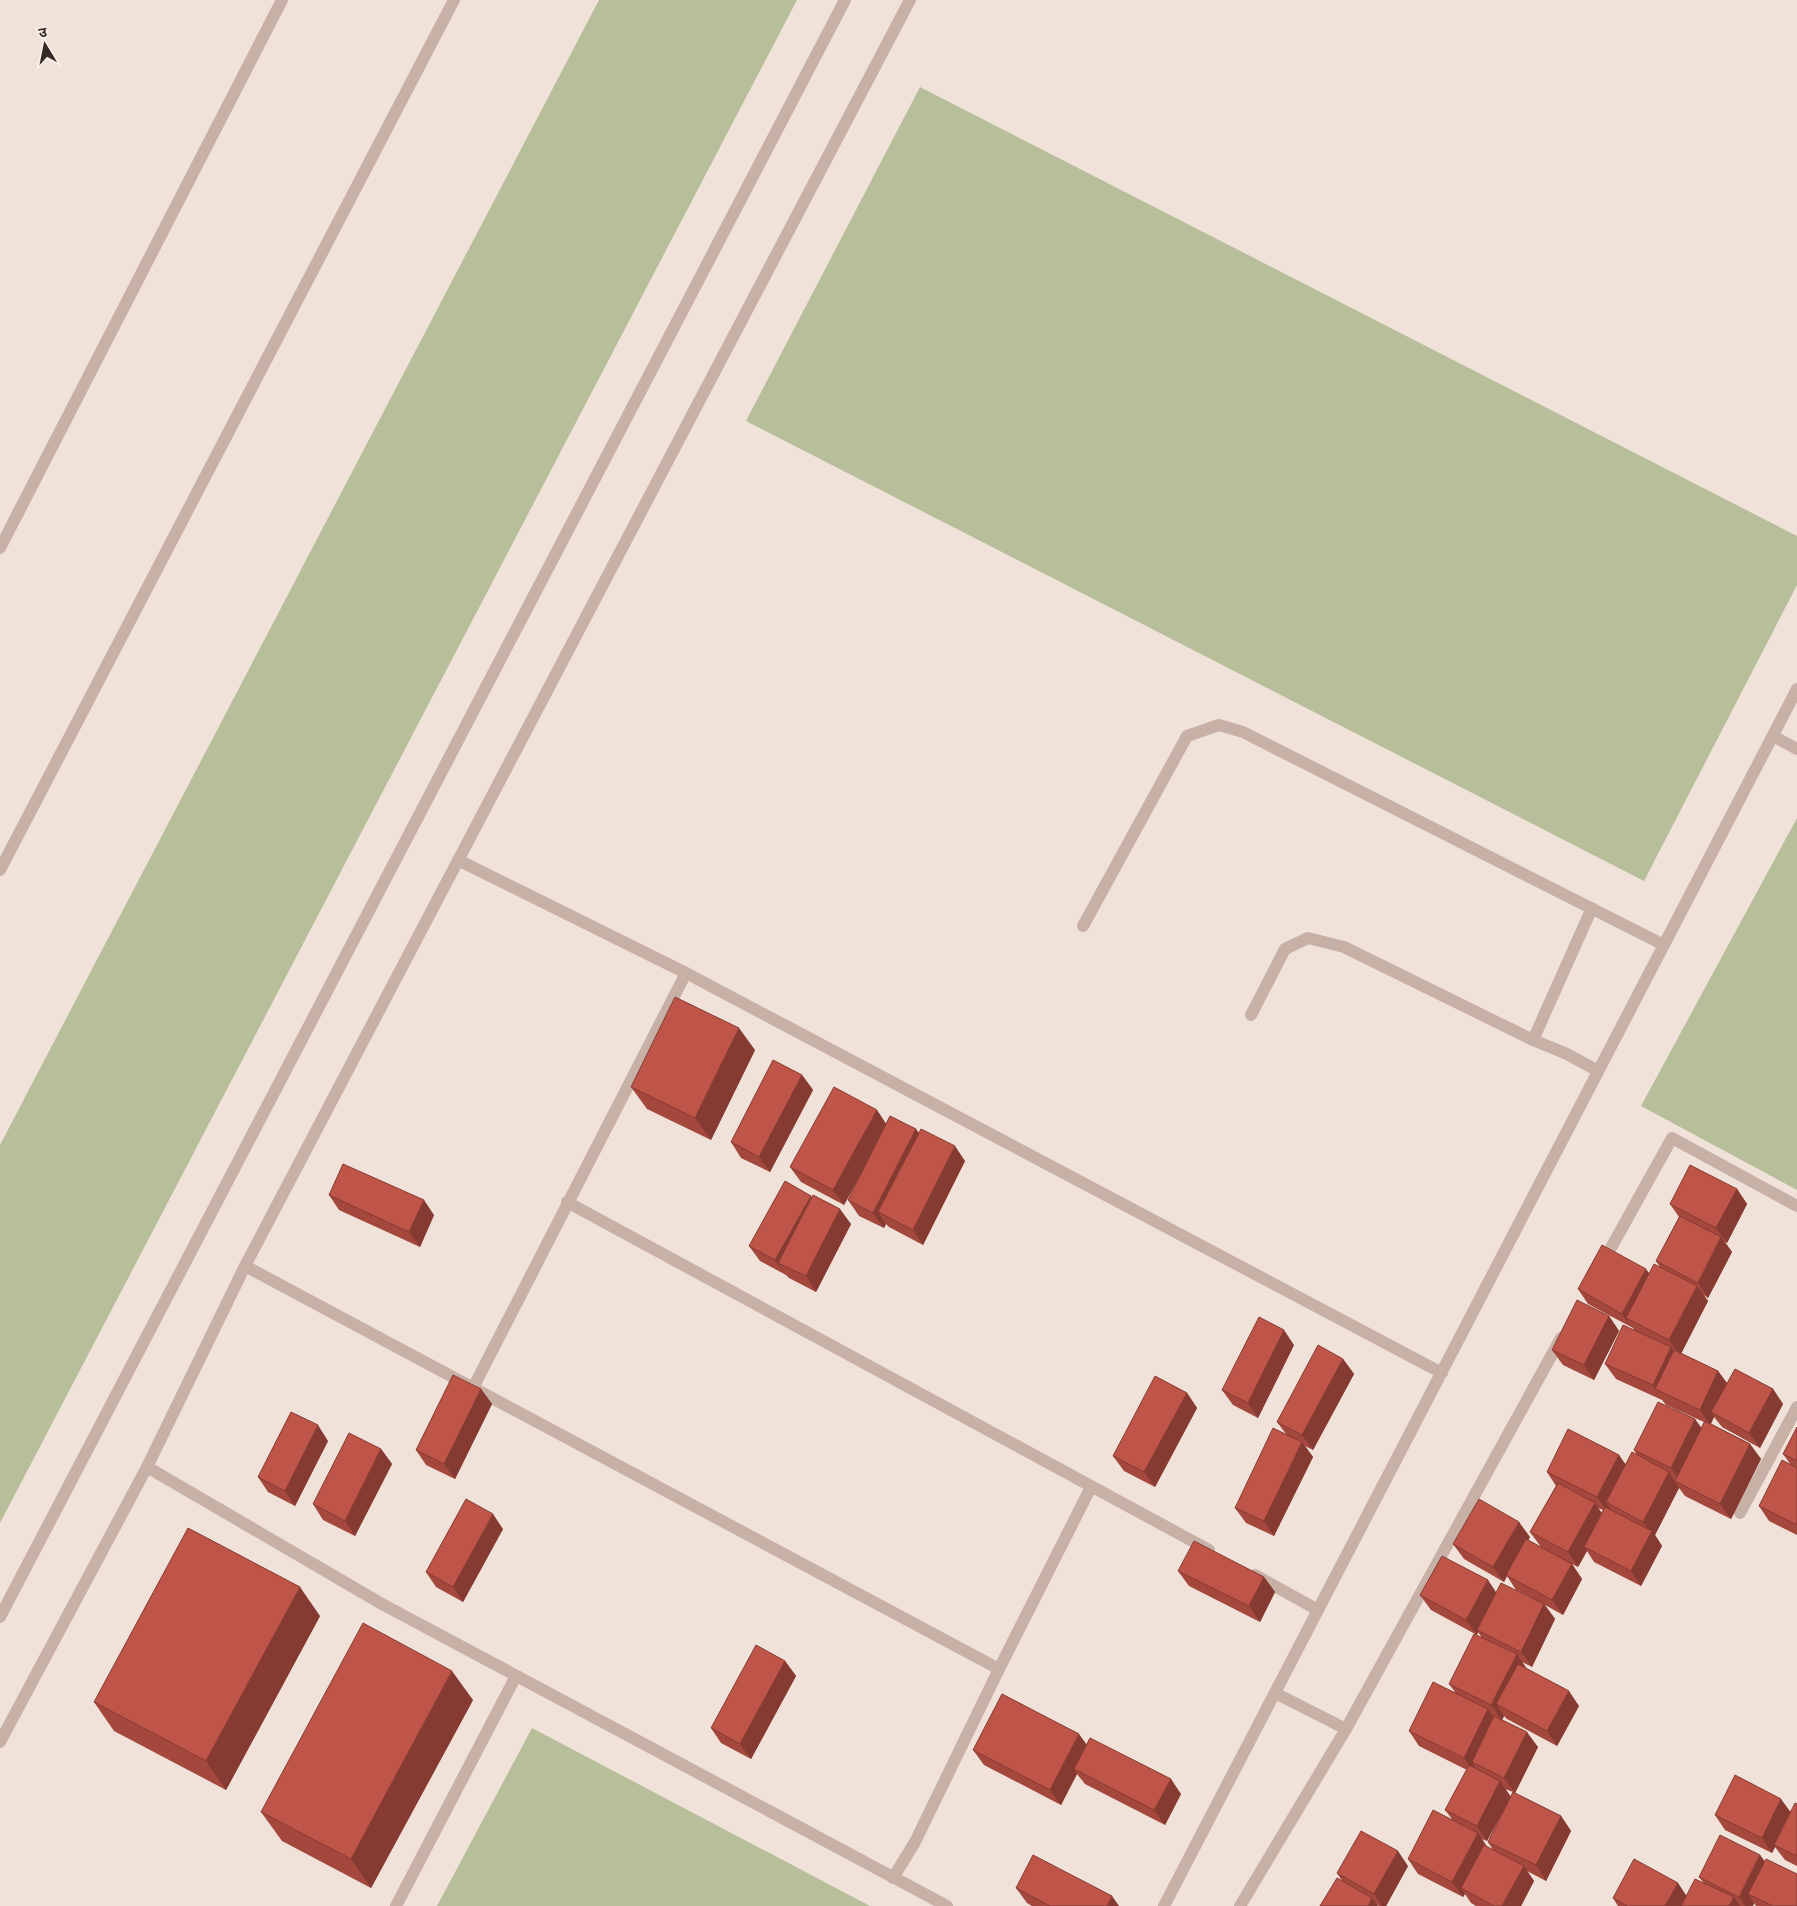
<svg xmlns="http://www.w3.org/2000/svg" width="1797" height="1906" viewBox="0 0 1797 1906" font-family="'Golos Text','Noto Sans Devanagari',sans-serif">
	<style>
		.green { fill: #b7be9a }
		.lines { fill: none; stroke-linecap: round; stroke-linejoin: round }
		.minor { stroke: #c7b1a6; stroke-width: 12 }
		.wall { fill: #a4483e; fill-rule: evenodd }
		.shaded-wall { fill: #863b32 }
		.building { fill: #bf5448; stroke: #863b32 }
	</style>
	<rect width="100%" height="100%" fill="#f0e2d9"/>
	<!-- green -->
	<g class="green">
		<path d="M599,0H797L0,1523V1145Z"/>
		<path d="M920,87L1797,536V585L1644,881L746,421Z"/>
		<path d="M1797,818V1190L1641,1106Z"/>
		<path d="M532,1728L870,1906H437Z"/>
	</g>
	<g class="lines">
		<!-- minor -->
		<g class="minor">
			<path d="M0,548L282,0"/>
			<path d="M1773,736L1797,749"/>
			<path d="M458,860L686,973L1442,1373"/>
			<path d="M0,870L454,0"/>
			<path d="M1083,926L1187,736L1219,725L1243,732L1664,945"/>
			<path d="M1251,1015L1285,949L1308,938L1344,947L1533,1040L1567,1054L1598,1071"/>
			<path d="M1533,1040L1592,908"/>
			<path d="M567,1202L1209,1550"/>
			<path d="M1602,1264L1672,1138L1797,1206"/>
			<path d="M245,1266L999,1669"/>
			<path d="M473,1388L686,973"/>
			<path d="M147,1467L382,1604L947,1906"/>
			<path d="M1740,1513L1797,1407"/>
			<path d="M1255,1575L1318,1610"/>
			<path d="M0,1617L845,0"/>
			<path d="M1275,1693L1346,1729"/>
			<path d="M0,1742L147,1467L245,1266L910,0"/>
			<path d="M893,1878L915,1842L999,1669L1091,1487"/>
			<path d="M396,1906L516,1676"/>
			<path d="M1164,1906L1797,689"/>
			<path d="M1240,1906L1346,1729L1561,1338"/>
		</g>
	</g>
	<!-- wall -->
	<g class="wall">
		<path d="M755,1050L711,1140L647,1109L631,1087Z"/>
		<path d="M802,1075L813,1090L770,1172L741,1158L731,1142Z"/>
		<path d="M886,1124L916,1129L919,1133L965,1161L923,1245L889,1227L886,1224L884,1228L859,1216L848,1200L873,1152L844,1205L801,1182L790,1167Z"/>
		<path d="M1737,1189L1747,1204L1727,1243L1725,1242L1732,1252L1708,1298L1704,1295L1708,1301L1681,1353L1718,1371L1727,1383L1773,1389L1783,1404L1760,1448L1722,1427L1714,1417L1711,1424L1750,1444L1761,1459L1731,1519L1685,1496L1679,1488L1655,1535L1662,1546L1641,1586L1594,1562L1587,1551L1578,1567L1572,1564L1582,1579L1563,1615L1545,1605L1555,1619L1532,1667L1522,1662L1526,1668L1579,1706L1557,1746L1507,1719L1504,1716L1502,1720L1538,1747L1515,1793L1561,1816L1571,1831L1546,1881L1527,1871L1534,1881L1521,1906H1476L1471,1903L1465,1894L1463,1897L1418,1874L1408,1859L1452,1819L1445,1810L1467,1770L1419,1746L1409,1731L1455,1692L1449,1684L1482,1638L1478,1632L1477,1635L1431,1610L1420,1595L1496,1592L1534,1599L1516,1590L1507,1576L1504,1582L1464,1559L1453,1544L1530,1537L1528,1540L1541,1547L1530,1532L1556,1486L1547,1472L1619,1455L1626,1465L1637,1455L1634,1450L1701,1428L1704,1422L1666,1405L1662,1400L1616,1379L1605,1364L1634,1330L1633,1328L1588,1304L1578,1289L1649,1273L1660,1267L1656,1261L1679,1217L1670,1204ZM1598,1508L1603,1510L1602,1513ZM1505,1789L1513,1792L1488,1842L1493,1850L1487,1847L1482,1839L1487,1841L1511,1797Z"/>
		<path d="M329,1195L434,1215L420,1247L339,1210Z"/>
		<path d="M812,1197L851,1224L816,1292L789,1278L786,1275L760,1261L749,1246Z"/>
		<path d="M1609,1316L1619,1331L1594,1380L1563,1365L1552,1350Z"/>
		<path d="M1294,1345L1258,1418L1233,1405L1222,1390Z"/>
		<path d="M1343,1359L1354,1374L1313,1450L1305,1446L1313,1457L1274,1536L1246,1523L1235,1508L1286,1434L1277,1422Z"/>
		<path d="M481,1389L492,1404L455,1479L426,1465L416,1450Z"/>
		<path d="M1187,1393L1197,1408L1155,1487L1124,1471L1113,1456Z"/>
		<path d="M1797,1427V1535L1769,1521L1759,1506L1791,1465L1783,1454Z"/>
		<path d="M328,1441L295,1506L268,1492L258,1477Z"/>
		<path d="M381,1449L392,1464L355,1536L323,1520L313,1504Z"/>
		<path d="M503,1529L463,1602L436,1587L426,1572Z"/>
		<path d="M1178,1571L1264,1577L1275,1592L1260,1622L1189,1586Z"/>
		<path d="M320,1616L226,1790L114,1731L94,1702Z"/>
		<path d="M785,1661L796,1676L751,1759L721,1743L711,1728Z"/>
		<path d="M473,1700L371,1888L282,1841L261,1812Z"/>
		<path d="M1087,1745L1181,1794L1165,1825L1085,1784L1077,1774L1061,1805L984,1765L973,1750Z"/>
		<path d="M1797,1804V1866L1785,1860L1775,1847L1772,1853L1725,1830L1715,1815L1791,1812Z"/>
		<path d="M1760,1855L1797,1906H1756L1754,1903L1753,1906H1618L1613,1898L1687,1896L1703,1882L1699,1877Z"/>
		<path d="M1408,1866L1386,1906H1379L1377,1905L1342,1881L1337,1873Z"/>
		<path d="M1016,1888L1119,1906H1032L1027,1903Z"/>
	</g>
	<!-- shaded-wall -->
	<g class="shaded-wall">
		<path d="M739,1028L755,1050L711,1140L695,1118Z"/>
		<path d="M802,1075L813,1090L770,1172L759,1157Z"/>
		<path d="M877,1110L887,1125L844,1205L833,1190Z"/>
		<path d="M916,1129L926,1144L878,1212L886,1224L884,1228L873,1213Z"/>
		<path d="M955,1146L965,1161L923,1245L913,1230Z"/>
		<path d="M1737,1189L1747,1204L1727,1243L1716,1228Z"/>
		<path d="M811,1196L822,1211L778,1263L786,1275L775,1260Z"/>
		<path d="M424,1200L434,1215L420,1247L409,1232Z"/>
		<path d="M840,1209L851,1224L816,1292L806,1276Z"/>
		<path d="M1721,1237L1732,1252L1708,1298L1698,1283Z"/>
		<path d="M1646,1269L1657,1284L1626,1318L1633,1329L1622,1314Z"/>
		<path d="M1697,1286L1708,1301L1680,1356L1669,1340Z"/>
		<path d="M1609,1316L1619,1331L1594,1380L1584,1365Z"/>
		<path d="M1284,1330L1294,1345L1258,1418L1248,1403Z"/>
		<path d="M1671,1347L1681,1362L1656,1390L1653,1385Z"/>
		<path d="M1343,1359L1354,1374L1313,1450L1302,1435Z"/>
		<path d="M1718,1371L1729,1386L1711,1412L1714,1417L1710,1425L1700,1410Z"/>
		<path d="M481,1389L492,1404L455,1479L444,1464Z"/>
		<path d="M1773,1389L1783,1404L1760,1448L1749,1433Z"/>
		<path d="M1187,1393L1197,1408L1155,1487L1144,1472Z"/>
		<path d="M1695,1419L1706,1434L1682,1483L1671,1468Z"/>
		<path d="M318,1425L328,1441L295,1506L285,1491Z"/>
		<path d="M1302,1442L1313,1457L1274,1536L1264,1521Z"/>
		<path d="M1750,1444L1761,1459L1731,1519L1720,1504Z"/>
		<path d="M381,1449L392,1464L355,1536L345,1521Z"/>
		<path d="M1619,1455L1629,1470L1606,1502L1610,1508L1607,1512L1597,1497Z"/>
		<path d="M1669,1472L1679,1488L1655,1535L1662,1546L1641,1586L1631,1571L1651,1533L1643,1522Z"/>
		<path d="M1595,1503L1605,1518L1584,1547L1587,1551L1578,1567L1568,1552Z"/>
		<path d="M493,1514L503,1529L463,1602L453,1587Z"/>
		<path d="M1519,1522L1530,1537L1508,1576L1506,1575L1507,1576L1504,1582L1493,1567Z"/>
		<path d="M1572,1564L1582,1579L1563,1615L1552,1600Z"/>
		<path d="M1264,1577L1275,1592L1260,1622L1249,1606Z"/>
		<path d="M1488,1580L1498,1595L1477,1630L1478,1632L1477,1635L1466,1620Z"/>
		<path d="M300,1587L320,1616L226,1790L206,1761Z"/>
		<path d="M1544,1604L1555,1619L1532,1667L1521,1652Z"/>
		<path d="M1517,1654L1527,1669L1496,1704L1504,1716L1502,1720L1491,1705Z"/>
		<path d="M785,1661L796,1676L751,1759L740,1744Z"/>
		<path d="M452,1671L473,1700L371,1888L351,1859Z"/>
		<path d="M1569,1691L1579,1706L1557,1746L1547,1731Z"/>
		<path d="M1488,1709L1498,1724L1472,1762L1476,1769L1474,1773L1464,1758Z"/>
		<path d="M1527,1732L1538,1747L1515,1793L1504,1778Z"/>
		<path d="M1079,1734L1090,1749L1074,1769L1077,1774L1061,1805L1050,1790Z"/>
		<path d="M1171,1779L1181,1794L1165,1825L1154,1810Z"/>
		<path d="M1500,1781L1511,1797L1487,1841L1477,1826Z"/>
		<path d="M1781,1799L1792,1814L1774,1845L1775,1847L1772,1853L1762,1838Z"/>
		<path d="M1561,1816L1571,1831L1546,1881L1536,1865Z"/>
		<path d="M1478,1833L1488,1848L1461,1888L1465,1894L1463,1897L1452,1882Z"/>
		<path d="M1398,1851L1408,1866L1386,1906H1382L1374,1894Z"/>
		<path d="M1760,1855L1771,1870L1748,1894L1754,1903L1753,1906H1745L1739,1897Z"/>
		<path d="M1524,1866L1534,1881L1521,1906H1502Z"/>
		<path d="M1678,1883L1688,1898L1684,1906H1665Z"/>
		<path d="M1112,1896L1119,1906H1107Z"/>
		<path d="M1734,1897L1740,1906H1729Z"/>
		<path d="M1372,1898L1378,1906H1368Z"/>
	</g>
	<!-- building -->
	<g class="building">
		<path d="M675,997L739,1028L695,1118L631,1087Z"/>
		<path d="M773,1060L802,1075L759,1157L731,1142Z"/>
		<path d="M834,1087L877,1110L833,1190L790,1167Z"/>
		<path d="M890,1116L916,1129L873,1213L848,1200Z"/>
		<path d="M921,1129L955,1146L913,1230L878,1212Z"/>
		<path d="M343,1164L424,1200L409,1232L329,1195Z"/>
		<path d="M1690,1165L1737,1189L1716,1228L1670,1204Z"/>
		<path d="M785,1181L811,1196L775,1260L749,1246Z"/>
		<path d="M813,1195L840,1209L806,1276L778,1263Z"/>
		<path d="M1680,1216L1721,1237L1698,1283L1656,1261Z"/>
		<path d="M1602,1245L1646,1269L1622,1314L1578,1289Z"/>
		<path d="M1654,1264L1697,1286L1669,1340L1626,1318Z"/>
		<path d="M1577,1300L1609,1316L1584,1365L1552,1350Z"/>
		<path d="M1259,1317L1284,1330L1248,1403L1222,1390Z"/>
		<path d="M1623,1325L1671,1347L1653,1385L1605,1364Z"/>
		<path d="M1318,1345L1343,1359L1302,1435L1277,1422Z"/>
		<path d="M1674,1350L1718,1371L1700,1410L1655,1389Z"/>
		<path d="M1735,1369L1773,1389L1749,1433L1711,1412Z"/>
		<path d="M453,1375L481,1389L444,1464L416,1450Z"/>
		<path d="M1155,1376L1187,1393L1144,1472L1113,1456Z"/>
		<path d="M1658,1402L1695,1419L1671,1468L1634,1450Z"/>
		<path d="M291,1412L318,1425L285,1491L258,1477Z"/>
		<path d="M1705,1421L1750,1444L1720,1504L1675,1481Z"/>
		<path d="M1797,1427V1461L1783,1454Z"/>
		<path d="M1273,1428L1302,1442L1264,1521L1235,1508Z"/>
		<path d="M1568,1429L1619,1455L1597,1497L1547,1472Z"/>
		<path d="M349,1433L381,1449L345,1521L313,1504Z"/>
		<path d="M1632,1452L1669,1472L1643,1522L1606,1502Z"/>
		<path d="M1782,1460L1797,1468V1525L1759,1506Z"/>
		<path d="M1558,1483L1595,1503L1568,1552L1530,1532Z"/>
		<path d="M466,1499L493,1514L453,1587L426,1572Z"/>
		<path d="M1479,1499L1519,1522L1493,1567L1453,1544Z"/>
		<path d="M1605,1507L1652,1531L1631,1571L1584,1547Z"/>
		<path d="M188,1528L300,1587L206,1761L94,1702Z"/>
		<path d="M1526,1539L1572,1564L1552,1600L1506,1575Z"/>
		<path d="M1194,1541L1264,1577L1249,1606L1178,1571Z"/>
		<path d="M1442,1556L1488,1580L1466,1620L1420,1595Z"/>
		<path d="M1501,1583L1544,1604L1521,1652L1477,1630Z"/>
		<path d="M363,1623L452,1671L351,1859L261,1812Z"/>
		<path d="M1474,1634L1517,1654L1491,1705L1449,1684Z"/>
		<path d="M756,1645L785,1661L740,1744L711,1728Z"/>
		<path d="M1518,1664L1569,1691L1547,1731L1496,1704Z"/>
		<path d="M1433,1682L1488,1709L1464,1758L1409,1731Z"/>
		<path d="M1002,1694L1079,1734L1050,1790L973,1750Z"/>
		<path d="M1494,1716L1527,1732L1504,1778L1472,1762Z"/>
		<path d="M1090,1738L1171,1779L1154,1810L1074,1769Z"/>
		<path d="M1469,1765L1500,1781L1477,1826L1445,1810Z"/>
		<path d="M1735,1775L1781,1799L1762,1838L1715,1815Z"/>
		<path d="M1513,1792L1561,1816L1536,1865L1488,1842Z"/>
		<path d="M1795,1803L1797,1804V1856L1774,1845Z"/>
		<path d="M1433,1810L1478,1833L1452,1882L1408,1859Z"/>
		<path d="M1361,1831L1398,1851L1374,1894L1337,1873Z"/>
		<path d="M1720,1835L1760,1855L1739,1897L1699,1877Z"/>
		<path d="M1484,1845L1524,1866L1502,1906H1494L1461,1888Z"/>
		<path d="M1033,1855L1112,1896L1107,1906H1050L1016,1888Z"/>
		<path d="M1634,1859L1678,1883L1665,1906H1627L1613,1898Z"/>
		<path d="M1766,1859L1797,1874V1906H1773L1748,1894Z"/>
		<path d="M1337,1878L1372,1898L1368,1906H1320Z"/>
		<path d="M1695,1879L1734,1897L1729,1906H1681Z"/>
	</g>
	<!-- north arrow -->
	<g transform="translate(45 45) rotate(350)" stroke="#f8ede5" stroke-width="4" paint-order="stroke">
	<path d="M0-4L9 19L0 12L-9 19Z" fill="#332927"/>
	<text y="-8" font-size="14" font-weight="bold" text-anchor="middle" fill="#332927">उ</text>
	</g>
</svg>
